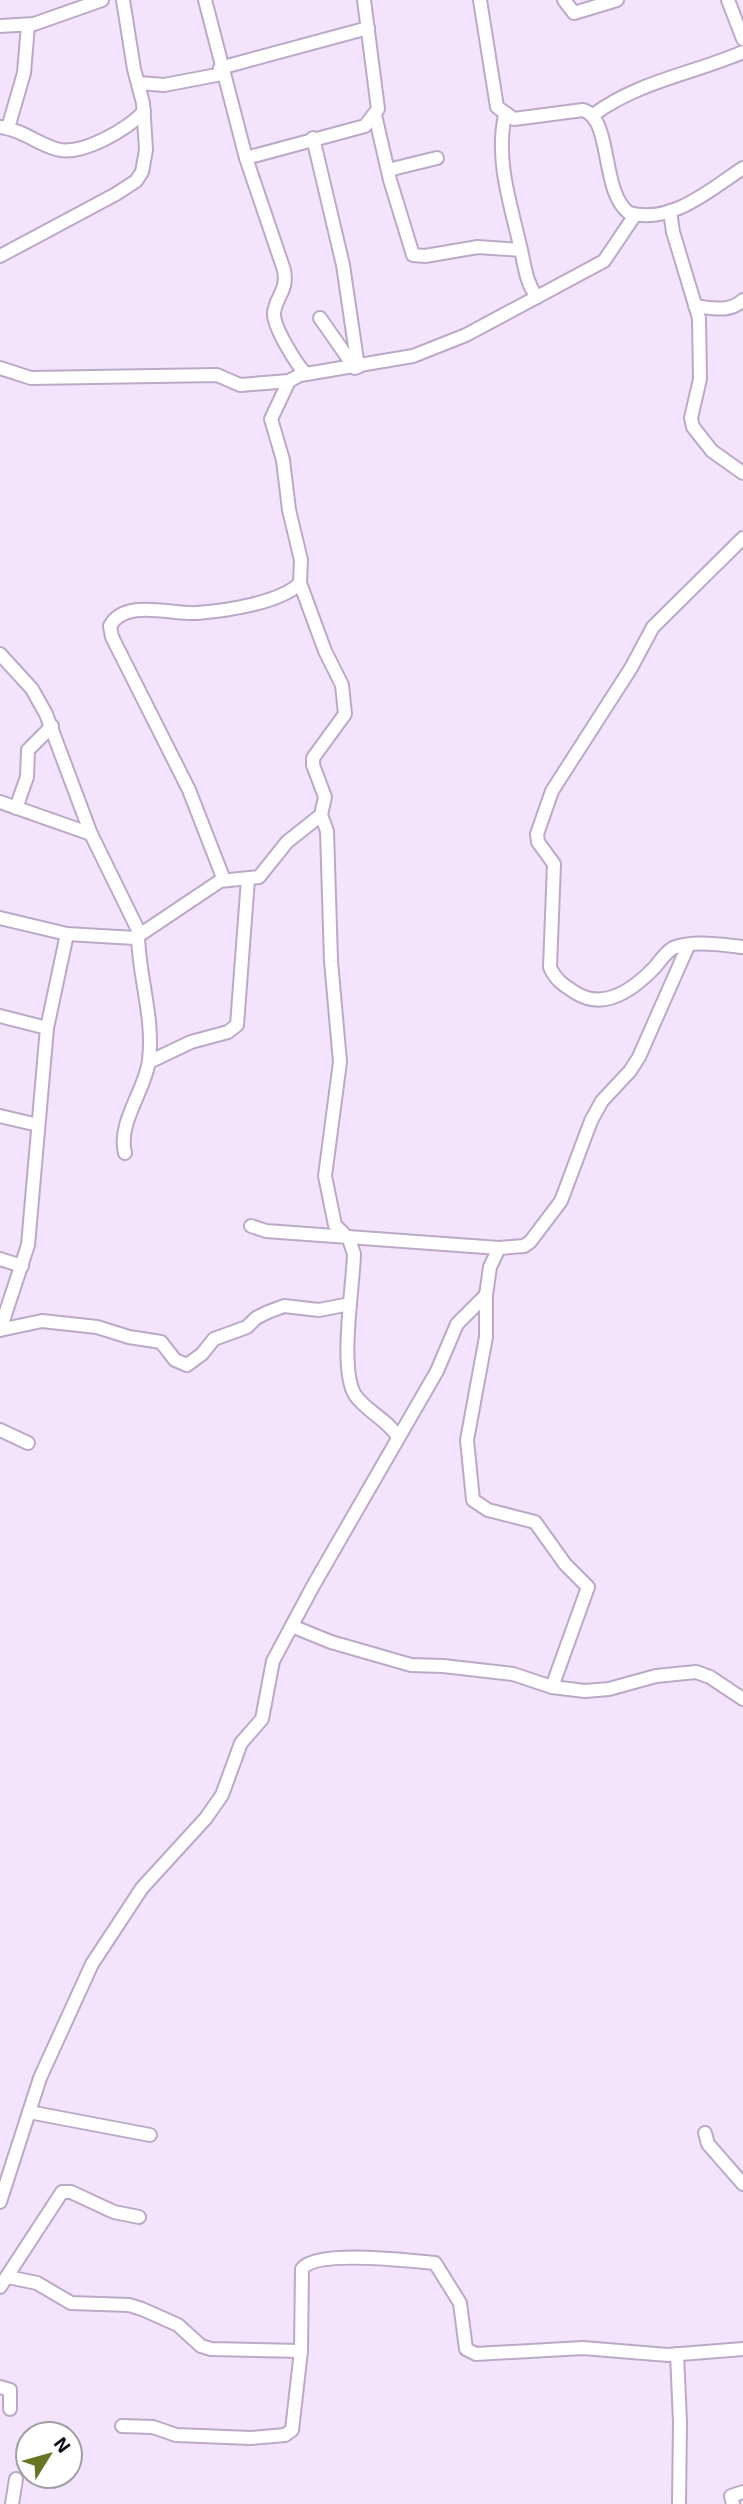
<svg xmlns="http://www.w3.org/2000/svg" width="743" height="2504" viewBox="0 0 743 2504" font-family="'Exo 2',sans-serif">
	<style>
		.lines { fill: none; stroke-linecap: round; stroke-linejoin: round }
		.minor-casing { stroke: #bca9c7; stroke-width: 16 }
		.minor { stroke: #fff; stroke-width: 12 }
	</style>
	<rect width="100%" height="100%" fill="#f3e3fd"/>
	<g class="lines">
		<!-- minor casing -->
		<g class="minor-casing">
			<g id="minor">
				<path d="M205,0L246,158L284,270C288,292 276,295 274,313C273,327 297,365 306,374"/>
				<path d="M480,0L497,107L514,119L583,110C613,119 600,191 629,213C671,225 711,189 743,168"/>
				<path d="M564,0L574,13L617,0"/>
				<path d="M728,0L743,39"/>
				<path d="M0,26L34,24L102,0"/>
				<path d="M220,68L368,28"/>
				<path d="M139,83L164,85L222,74"/>
				<path d="M375,115L390,180L413,255L425,256L478,247L521,250"/>
				<path d="M505,115C495,161 511,205 521,250C525,267 526,283 537,297"/>
				<path d="M593,115C639,81 692,74 743,52"/>
				<path d="M0,127C25,131 34,142 56,149C80,157 129,129 144,111"/>
				<path d="M8,128L24,73L28,25"/>
				<path d="M313,138L343,265L358,367"/>
				<path d="M246,158L365,126L378,109L364,0"/>
				<path d="M388,170L437,158"/>
				<path d="M670,211L673,232L699,318L700,379L691,418L693,427L712,451L743,473"/>
				<path d="M0,256L116,194L136,181L142,172L146,150L143,103L134,69L123,0"/>
				<path d="M695,306C713,308 729,313 743,300"/>
				<path d="M320,318L355,368"/>
				<path d="M0,368L31,378L217,375L240,385L289,381L300,375L413,356L466,335L604,261L635,215"/>
				<path d="M743,538L653,627L631,668L552,791L537,834L538,842L554,864L550,967C555,980 565,986 576,993C605,1011 634,989 655,967C660,961 666,952 673,948C693,940 722,945 743,947"/>
				<path d="M0,654L32,689L46,714L91,834L140,934"/>
				<path d="M0,802L91,834"/>
				<path d="M16,808L27,777L28,750L52,726"/>
				<path d="M321,815L327,831L331,961L340,1062L325,1176L335,1225L349,1239L354,1254C353,1288 339,1369 355,1395C367,1412 387,1419 398,1437"/>
				<path d="M224,880L189,790L112,637L110,626C125,598 172,615 197,613C224,611 281,603 300,583L301,560L289,510L283,460L271,419L289,381"/>
				<path d="M0,918L67,934L135,938L220,881L259,877L287,842L321,815L325,797L313,765V758L345,714L342,685L325,651L300,583"/>
				<path d="M0,1016L47,1028"/>
				<path d="M149,1062L191,1042L228,1032L237,1025L248,879"/>
				<path d="M0,1116L38,1125"/>
				<path d="M125,1153C117,1123 146,1089 149,1060C154,1017 139,978 138,936"/>
				<path d="M251,1226L266,1231L499,1248"/>
				<path d="M0,1259L22,1266"/>
				<path d="M0,1330L28,1245L47,1028L67,934"/>
				<path d="M0,1330L42,1321L97,1327L129,1337L161,1342L175,1360L187,1365L202,1354L214,1339L247,1327L256,1318L268,1312L284,1306L319,1310L350,1304"/>
				<path d="M0,1430L28,1443"/>
				<path d="M294,1627L331,1642L411,1665L443,1666L513,1674L552,1687L585,1691L609,1689L656,1676L696,1672L710,1677L743,1699"/>
				<path d="M552,1687L588,1587L565,1564L535,1522L488,1510L473,1500L467,1440L486,1337V1295L490,1267L499,1248L524,1246L530,1242L561,1201L591,1121L602,1101L630,1071L639,1057L688,946"/>
				<path d="M29,2112L150,2135"/>
				<path d="M705,2133L708,2144L743,2184"/>
				<path d="M0,2202L40,2078L92,1964L142,1888L206,1818L222,1795L241,1743L262,1719L273,1661L313,1586L437,1371L457,1324L486,1295"/>
				<path d="M8,2277L37,2283L71,2303L129,2305L142,2309L178,2325L201,2346L211,2349L301,2351"/>
				<path d="M0,2287L62,2192H71L114,2212L139,2217"/>
				<path d="M677,2354L680,2422L679,2504"/>
				<path d="M0,2387L10,2390V2409"/>
				<path d="M122,2426L153,2427L176,2435L251,2438L285,2435L292,2430L301,2351L302,2269C316,2249 411,2261 435,2263L460,2303L466,2349L476,2354L583,2348L668,2355L743,2349"/>
				<path d="M12,2504L16,2479"/>
				<path d="M733,2504L731,2496L743,2492"/>
			</g>
		</g>
		<!-- minor -->
		<use href="#minor" class="minor"/>
	</g>
	<!-- north arrow -->
	<g transform="translate(49 2455) rotate(53)"><circle r="33" fill="#ffffff" stroke="#a19ea3" stroke-width="2"/>
	<path d="M0-5L12 26L0 18L-12 26Z" fill="#667623"/>
	<text y="-10" font-size="19" font-weight="bold" text-anchor="middle" fill="#140d18">N</text>
	</g>
</svg>
